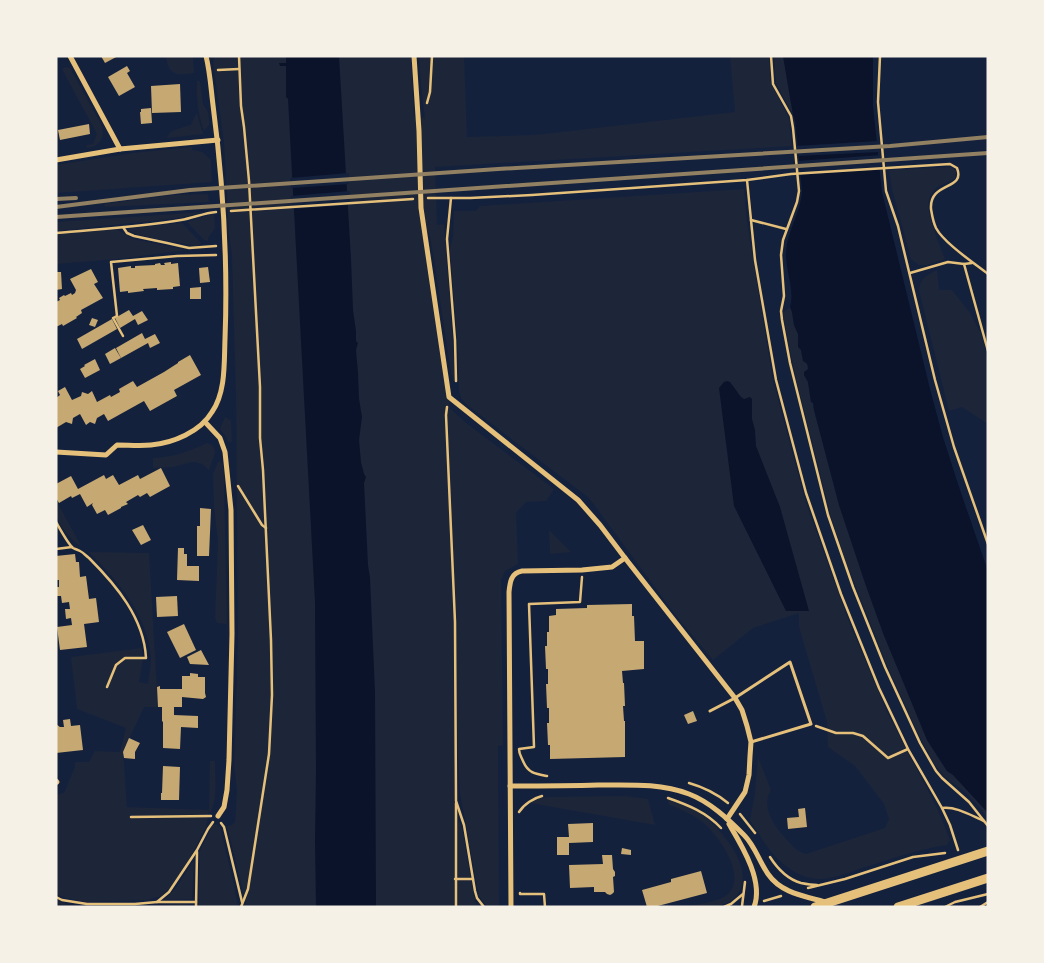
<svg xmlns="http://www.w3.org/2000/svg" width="1044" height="963" viewBox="0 0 1044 963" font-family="Figtree,sans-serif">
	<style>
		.green { fill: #1d2539 }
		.water { fill: #0b132b }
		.pier { fill: #14213d }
		.building { fill: #c6a872 }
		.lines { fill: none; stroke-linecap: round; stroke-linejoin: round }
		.path { stroke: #e5c07b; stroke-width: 2.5 }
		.service { stroke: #e5c07b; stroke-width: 3 }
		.minor { stroke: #e5c07b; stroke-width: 5 }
		.primary { stroke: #e5c07b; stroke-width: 9 }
		.rail { stroke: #918062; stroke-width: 4 }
	</style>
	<rect width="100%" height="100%" fill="#14213d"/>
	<!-- green -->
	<g class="green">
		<path d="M166,56H193L194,73C178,76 168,76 166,56Z"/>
		<path d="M214,56H411L414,117L424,118L425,120L421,86L419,56H464L467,137L535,135L735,112L730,56H769L770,81L789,119L792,146L435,167L437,225L444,224L454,356L455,377L454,382L451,373L433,253L429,232L424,235L449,399L450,410L451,409L466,423L554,489L546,501L526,502L516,513L518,564L505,571L501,580L503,745L498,746L499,907H487L479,896L460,793L458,756L457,729L454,761L456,907H245L246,903L227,826L232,825L235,822L237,791L234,766L238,639L236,398L232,255L229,234L224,142L213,63Z"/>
		<path d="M774,56H783L793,115L776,83Z"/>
		<path d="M65,67L70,68L101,124C106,137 100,147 87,148L86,145L93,144L97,134L62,69Z"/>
		<path d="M197,81H200L203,104L208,112L209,118V125L204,131C198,115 196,98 197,81Z"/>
		<path d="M196,114H197L203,134L167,138C169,129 183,128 191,125Z"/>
		<path d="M192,147V150L202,152L211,160L212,182L56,193V165L133,153Z"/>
		<path d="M952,167L956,172L955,178C949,183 941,184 935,189C933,191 930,196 929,199C925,212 940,245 945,259L927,265H919L911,259L892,189L889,170Z"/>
		<path d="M744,189L747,222L773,381L806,503L849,622L888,714L938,810L950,840L947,845C919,849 892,859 865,867C850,872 833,880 817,879C803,878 789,870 779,860C767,849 759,834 750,820L755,793L758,757L771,790C760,808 775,827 787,840C794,847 796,851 806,854L885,828L889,819L884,804L855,766L828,747L827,722L799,627V613L753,628L713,660L677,617L589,498L467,405L461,398L459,391L458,350L450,248L453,237L454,211H476L480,206Z"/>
		<path d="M208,194L209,202L105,207L104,204L172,195Z"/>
		<path d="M205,212L178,218L56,231V222Z"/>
		<path d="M212,214H214L215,228L208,238V241L204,240L187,222Z"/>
		<path d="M182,223L201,243L199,245L196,246C183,243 135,237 128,230L132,228Z"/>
		<path d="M102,230H118L133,239L187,250L117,259L56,264V234Z"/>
		<path d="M937,270L939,290H952L970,313L981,334L988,360V424L962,407L949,411L919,290C921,277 926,276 937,270Z"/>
		<path d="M790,307L792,312L794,325L798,334L803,361C807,363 808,365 808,369L804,372V375L808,382L811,402L813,403L814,410L839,505L865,583L883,633L927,740L947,771L953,775L988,813V819L980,808L965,792L945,777L935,765L917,731L886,663L844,556L831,517L796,378L788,341L783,313Z"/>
		<path d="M225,417L231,421L232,442H228L227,438L220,429Z"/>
		<path d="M207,443L212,445L215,450L214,456L209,470L202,464L195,462H192L173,467L153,468V458C174,457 188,452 207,443Z"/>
		<path d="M220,461L223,465L224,478L227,624L217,623L215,617L218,542L214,507L213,474L218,462Z"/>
		<path d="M56,500L81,546C72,541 60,527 57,517C55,512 56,505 56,500Z"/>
		<path d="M549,530L571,552L550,554Z"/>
		<path d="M89,552L149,553L158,707H144L123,752L127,807L209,810L210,761H215C215,776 218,800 210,813L209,811L206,827L188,862L172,886L161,896L146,900L86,902L66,898L56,894V795L64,793L75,767V762H89L95,751L120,752L126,728L77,709L71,657L142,648L143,659L139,682L148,684C149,675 151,666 151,657C147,614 118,581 89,552Z"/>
		<path d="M625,796L648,799L655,825L530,803L540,798L551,797Z"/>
		<path d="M668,800C680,804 694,808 704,816C722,830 757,871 737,895C734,899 730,902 725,904C713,909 696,907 683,907C696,904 721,903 730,892C746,872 716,832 700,820C691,814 679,808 669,805Z"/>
		<path d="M460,822L462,828L475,902L479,907H458V823Z"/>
		<path d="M216,824L220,827L234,885L238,907H199V878L200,851L212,826Z"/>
		<path d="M194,862L192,899L164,900L176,888L192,863Z"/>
		<path d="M56,899L68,905L89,907L135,906L184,904L191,905V907H56Z"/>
	</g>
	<!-- water -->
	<g class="water">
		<path d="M286,56H339L351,259L353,310L356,331V341L358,343L356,350L358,373L359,399L362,417L359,440L361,462L364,474L366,477L364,483L368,565L370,578L375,692L376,907H316L315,841L316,770L315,602L288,99L286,97V66H280L279,63H286Z"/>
		<path d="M783,56H873V106L882,192L930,389L943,437L958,484L988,571V813L953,775L947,771L927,740L883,633L865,583L839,505L814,410L813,403L811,402L808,382L804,375V372L808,369C808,364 807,363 803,361L801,350L798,347V334L794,325L792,312L790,307C795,289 785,270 786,252C787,231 801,212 802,191L795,121L793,115Z"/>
		<path d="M727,381L730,382L741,397L744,399L750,397L752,399V419L755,430L756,446L780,507L809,611H786L734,506L719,388L724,382Z"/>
	</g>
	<!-- pier -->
	<g class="pier">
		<path d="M879,141L880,152L796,156L795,146Z"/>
		<path d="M881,155L882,169L798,175L797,161Z"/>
		<path d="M349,173V184L291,188L290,178Z"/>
		<path d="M350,191V205L292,209L291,196Z"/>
	</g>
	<!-- building -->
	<g class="building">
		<path d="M101,56H118L105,63Z"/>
		<path d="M127,66L130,71L127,73L135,87L119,96L108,77Z"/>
		<path d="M180,84L181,112L152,113L151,86Z"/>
		<path d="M151,108L152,123L141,124L140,112H141V109Z"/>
		<path d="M89,124L90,134L60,140L58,130Z"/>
		<path d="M171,262V264L178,263L180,286L173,287V289L157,290V288L143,289L144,291L128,293V291L120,292L118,268L131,266V268H135V266L155,265V264L160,263L161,265H165L164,263Z"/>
		<path d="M208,267L210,282L200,283L199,268Z"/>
		<path d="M91,269L98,282L94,284L103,298L81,310L82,313L76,317L77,318L63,326L62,324L56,327V302L60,300L59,298L64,295L65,296L71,293L72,295L75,293L76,290L70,279Z"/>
		<path d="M56,272H61L62,289L56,290Z"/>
		<path d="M201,287V299H190V288Z"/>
		<path d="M129,310L133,316L142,311L148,320L138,325L135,319L120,328L115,318Z"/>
		<path d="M92,318L98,320L95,327L89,325Z"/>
		<path d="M112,319L117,329L82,349L77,339Z"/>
		<path d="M142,333L145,339L155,334L160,343L150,348L148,343L121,358L116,348Z"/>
		<path d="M115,348L121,358L110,364L105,354Z"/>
		<path d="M190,355L201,375L174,390L177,396L150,411L144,401L108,421L104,414L97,418L95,424L90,422L86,425L80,414L73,418L72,424L66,422L56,428V398L60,395L58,391L65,387L72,400L81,396L82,392L88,394L92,391L97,402L110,395L111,397L120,392L119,389L133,381L137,387L164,372L178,363V362Z"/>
		<path d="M95,359L100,370L85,378L80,369L85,366L84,365Z"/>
		<path d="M161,468L170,486L150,497L147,493L140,497L138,495L126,502L128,504L121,507V508L108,515L105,510L97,514L92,505L93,503L87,507L80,494L72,498L71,496L59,503L56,498V484L71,476L78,489L104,475L106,479L113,475L119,485L138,475L140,479Z"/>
		<path d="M200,508L211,509L209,556H197V526H200Z"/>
		<path d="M143,525L151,540L141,545L132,530Z"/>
		<path d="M178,548H184V554H187V566H199V581L177,580Z"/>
		<path d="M75,554L76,562H79L80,577L86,576L89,599L96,598L99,622L84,624L87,647L60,650L57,627L72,625L71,618L66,619L65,609H70L69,602L62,603L61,596H56V587H59V580H56V556Z"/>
		<path d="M177,596L178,616L157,617L156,597Z"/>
		<path d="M632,604V616H634L635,641H644V669L622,671L623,683H624L625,706H623L624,721H625V757L550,759V745H548L547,723H549V708H547L546,684H548V669H546L545,646H547V632H549V616L556,615V609L587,608V605Z"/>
		<path d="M184,624L196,650L180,658L167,632Z"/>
		<path d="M201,650L209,665L190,664L187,657Z"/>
		<path d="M190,673L198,674V677H205V693L206,697L203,699L182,697V707H174V715L198,716V728L181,727L180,749L163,748V722L162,721V707H158L157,687L160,686V689H182V676H190Z"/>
		<path d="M693,711L697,721L688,724L684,715Z"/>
		<path d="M70,719L71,726L80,725L83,750L56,753V724L60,727H64L63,720Z"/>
		<path d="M129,738L140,743L135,752V759L124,758L123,752Z"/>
		<path d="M163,766L180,767L179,800H161V793H162Z"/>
		<path d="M805,808L807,827L788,829L787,818L799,817L798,809Z"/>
		<path d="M593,823V842L569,843V855H557V837H569L568,824Z"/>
		<path d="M622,848L631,850V855L621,854Z"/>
		<path d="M602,855H612L613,869L615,872V876L613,877L614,892L612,894L610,895L607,894L605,892H594V887L570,888L569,865L603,864Z"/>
		<path d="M701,871L707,893L654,907H647L642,890L671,882V879Z"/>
	</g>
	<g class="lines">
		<!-- path -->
		<g class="path">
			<path d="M239,56L241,106L244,127L249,181L260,387V438L263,470L271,640L272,695L269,754L248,889L241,907"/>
			<path d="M771,56L773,84L791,116L793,128L799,191L797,202L783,240L781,255L784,296L781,311L782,320L790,363L828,515L853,587L885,667L920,743L936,771L942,778L969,802L988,826"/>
			<path d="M880,56L878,102L886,191L898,226L935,380L954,447L988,544"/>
			<path d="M218,70L239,69"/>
			<path d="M427,103L430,92L432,56"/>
			<path d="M747,180L755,260L776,380L806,493L841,594L879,688L908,749L942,808L950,825L958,850"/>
			<path d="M428,198H470L532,195L747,180L791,174L950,164L957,168C966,191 929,181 931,209C932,215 933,222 936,228C944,243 974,263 988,274"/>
			<path d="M451,198L447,239L455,340L456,381"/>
			<path d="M231,211L413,199"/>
			<path d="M751,220L786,229"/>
			<path d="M123,227L127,233L134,236L167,243L189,248L216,246"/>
			<path d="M56,233C98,229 140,227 181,220C193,218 204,213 216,212"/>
			<path d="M964,264L988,351"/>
			<path d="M910,273L948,262L964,264L972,263"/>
			<path d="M123,336L113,318L117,316L111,262L177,256L216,255"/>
			<path d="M447,407L446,415L455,622L456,801L464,825L475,891L477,898L484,907"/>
			<path d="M238,486L262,525L266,528"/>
			<path d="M56,522C59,527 68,544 73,548C75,549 78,550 80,551C84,553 86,556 89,558C116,585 144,618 146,658H125L116,665L107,687"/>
			<path d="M56,549L72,547"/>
			<path d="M816,726L836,733H853L863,736L888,758L908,749"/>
			<path d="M547,776C535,774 528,773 523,761C521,756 519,754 519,749L534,747L529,604L580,602L582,577"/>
			<path d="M689,783C703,787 717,794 728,803"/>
			<path d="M668,798C688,805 706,812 721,828"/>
			<path d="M456,803V907"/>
			<path d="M942,808C956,806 972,816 984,821"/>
			<path d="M519,812C524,804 534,798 542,796"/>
			<path d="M740,814L755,833"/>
			<path d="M131,817L211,816"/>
			<path d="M221,823L224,827L242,902"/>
			<path d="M770,857C777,868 787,879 801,883C806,884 812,885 817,885"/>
			<path d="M455,879H473"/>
			<path d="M808,888L845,879L913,857L945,853"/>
			<path d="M520,893V894H544L545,907"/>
			<path d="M56,897L62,900L87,904H135L157,902H196"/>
			<path d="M764,901L781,896"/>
			<path d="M157,902L169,892L197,850L208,829L213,822"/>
			<path d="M742,906L745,882"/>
			<path d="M196,907L197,852"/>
			<path d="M724,907L731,904L743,894"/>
			<path d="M945,907L955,902L988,894"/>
			<path d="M980,907L988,902"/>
		</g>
		<!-- service -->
		<path class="service" d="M710,711L735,698L790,662L811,724L751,742"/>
		<!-- minor -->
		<g class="minor">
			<path d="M70,56L120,149"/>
			<path d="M414,56L419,131L421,208L449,397L578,500L600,525L625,558L735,698L742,710L747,726L751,742L750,756L749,775L745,792L727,819"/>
			<path d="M56,160L120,149L218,140"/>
			<path d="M205,422L220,438L225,452L231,510L232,634L229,760L227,790L224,807L218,816"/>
			<path d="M56,452L106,455L117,445C128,445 140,446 151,445C173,443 200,432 212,412C226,392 224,362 225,339C228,261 223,182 213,105C211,89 210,72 206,56"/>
			<path d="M56,781L57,782"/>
			<path d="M510,786C540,786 569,786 598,785C629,785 660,783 689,794C710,802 728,819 744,835C755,846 759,861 768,874C781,893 804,896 825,902"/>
			<path d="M729,824C742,846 764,881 754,907"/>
			<path d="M511,907L509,592C510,582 511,573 522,571L582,570L612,567L625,558"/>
		</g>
		<!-- primary -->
		<g class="primary">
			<path d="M815,907L988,851"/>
			<path d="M898,907L988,878"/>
		</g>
		<!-- rail -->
		<g class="rail">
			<path d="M56,199L76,198"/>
			<path d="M56,207L190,190L498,169L890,146L988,137"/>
			<path d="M56,217L988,153"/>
		</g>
	</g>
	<!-- border -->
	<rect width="1044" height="963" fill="none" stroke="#f6f1e7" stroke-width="115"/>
</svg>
